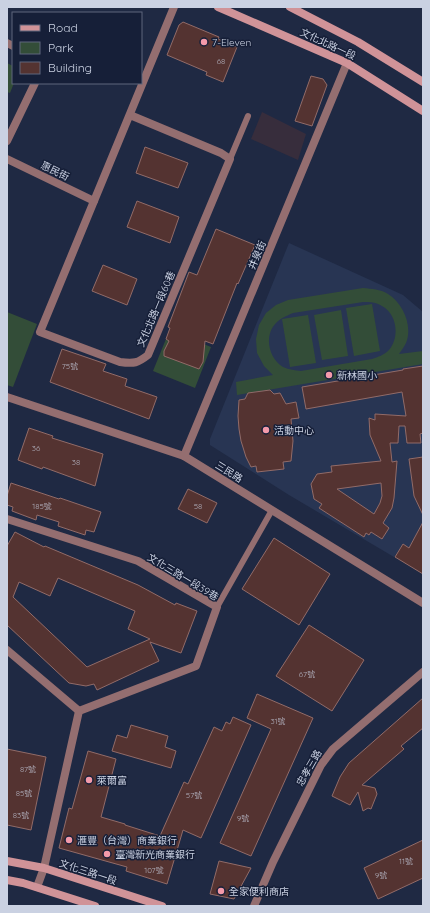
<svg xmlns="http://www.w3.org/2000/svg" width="430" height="913" viewBox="0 0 430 913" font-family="Quicksand,'Noto Sans TC',sans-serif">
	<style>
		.industrial { fill: #372d3c }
		.built { fill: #283553 }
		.green { fill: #334d38; fill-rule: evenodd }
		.building { fill: #543331; stroke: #916b68; fill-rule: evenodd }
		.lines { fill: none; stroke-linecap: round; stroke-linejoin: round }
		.lane { stroke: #946e70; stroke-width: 6 }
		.street { stroke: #946e70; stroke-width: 8 }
		.secondary { stroke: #d09398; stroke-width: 8 }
		.poi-dot { fill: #f39aaa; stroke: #161f38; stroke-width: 1.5 }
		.labels { text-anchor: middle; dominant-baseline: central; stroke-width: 3; stroke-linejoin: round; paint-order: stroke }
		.number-label { font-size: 8px; fill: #acaab6 }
		.poi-label { font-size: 10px; fill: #cad1e2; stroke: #161f38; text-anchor: start }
		.street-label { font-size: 10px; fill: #cad1e2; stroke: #161f38 }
	</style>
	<rect width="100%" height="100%" fill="#1f2943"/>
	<!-- industrial -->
	<path class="industrial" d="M262,112L306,134L298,160L251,139Z"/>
	<!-- built -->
	<path class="built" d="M289,243L403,295L423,312V556L403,544L394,557L289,495L210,445V439Z"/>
	<!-- green -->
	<g class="green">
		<path d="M7,63L13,66V83H14L10,93L7,92Z"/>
		<path d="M363,288C372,289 380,289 388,294C403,303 413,326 406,343C404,347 401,351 399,354L423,351V364L237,395L236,382L273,375L264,366L257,353L256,339L259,325L266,313L276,305L288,300ZM363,302C370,302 376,302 382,306C397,314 400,337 389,350C384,355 378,357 372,359L301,371C295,370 289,370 283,367C268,358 264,335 276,323C281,318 286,316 293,313Z"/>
		<path d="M372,304L380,351L354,356L346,308Z"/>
		<path d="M341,310L348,356L322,360L314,315Z"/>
		<path d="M7,312L37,324L13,387L7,385Z"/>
		<path d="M308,315L316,363L290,367L282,319Z"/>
		<path d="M186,337L211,347L195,388L153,371L166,339L173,342Z"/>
	</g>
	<!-- building -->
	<g class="building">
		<path d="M183,22L219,37L218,39L237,47L223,82L206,75L207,72L167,55L179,25Z"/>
		<path d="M311,76L323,79L327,85L312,126L295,121Z"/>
		<path d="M145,147L188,163L178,188L136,173Z"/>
		<path d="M137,201L179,217L170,243L127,227Z"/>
		<path d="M216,229L255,245L238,284L237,283L213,344L205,341L203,362L199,369L164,356V351L169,341L166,339L170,328L168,327L189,272L197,275Z"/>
		<path d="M103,265L137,279L127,305L92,291Z"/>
		<path d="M62,349L106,364L103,371L127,379L125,386L157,397L149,419L50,382Z"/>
		<path d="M423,366V433L420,434L421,443H407L405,426H399L398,443H390L392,462L397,461L394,498L392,508L383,523L389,528L382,539L371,532L369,535L366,533L364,537L319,508L322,504L314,499L311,484L317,474L332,472L331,466L381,461L370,435L369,418L375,420V414L406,416L402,392L306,409L302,387L403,370V369ZM381,483L382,496L380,503L374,514L337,489Z"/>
		<path d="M270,390L274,394L280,393L286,404L296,402L299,418L291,419L293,441L291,461L283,462L284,469L257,472L256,466L251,467L246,457L241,441L239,429L238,416L239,400L245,399L248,393Z"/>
		<path d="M29,428L53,436L52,438L103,454L95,486L43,467L42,469L18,460Z"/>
		<path d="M423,457V515L414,496L409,459Z"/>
		<path d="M11,483L59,499L60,498L101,512L94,532L86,530L85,535L58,526L59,522L37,515L36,520L12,511L13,507L7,505V496Z"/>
		<path d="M188,489L217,503L207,523L178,509Z"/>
		<path d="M423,522V574L395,557L403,544L409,548Z"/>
		<path d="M15,532L44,547L45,546L138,585L175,605L176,603L197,611L181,653L150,642L159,661L97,690L94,684L86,686L69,683L7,625V546ZM58,578L135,611L128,629L150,639L87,667L13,597L19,582L50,596Z"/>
		<path d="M274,538L330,574L299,625L242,589Z"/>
		<path d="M309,625L364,660L332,711L276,676Z"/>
		<path d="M257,694L313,718L251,856L220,843L271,729L247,718Z"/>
		<path d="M423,698V728L401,746L404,749L362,785L375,788L377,794L371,809L368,808L363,811L358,792L350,805L332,796L340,777L349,763Z"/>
		<path d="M233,717L251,725L201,838L183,830L167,884L126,871L127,867L59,848L69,808L72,809L88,751L116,759L101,817L125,824V825L160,836L184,782L188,784L214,727L222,731L226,722L230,724Z"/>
		<path d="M131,725L168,736L165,747L176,751L171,768L112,751L117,735L127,738Z"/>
		<path d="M7,749L46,757L31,830L7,825Z"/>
		<path d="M423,840V878L378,899L364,868Z"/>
		<path d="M219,861L251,868L234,899L210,894Z"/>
	</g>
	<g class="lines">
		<!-- lane -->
		<g class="lane">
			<path d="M230,159L248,116"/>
			<path d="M217,607L272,510"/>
		</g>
		<!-- street -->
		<g class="street">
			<path d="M7,43L13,46"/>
			<path d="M130,115L221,153L230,159L148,355C138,363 134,364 120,362L40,332C84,223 130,116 174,7"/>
			<path d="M7,141L35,83"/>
			<path d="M7,159L94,201"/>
			<path d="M7,397L184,456L423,603"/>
			<path d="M184,456L347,63"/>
			<path d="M7,519L138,561L217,607L196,666L79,711L44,868L37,887"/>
			<path d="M7,650L79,711"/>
			<path d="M254,906L273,862L321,765L333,749L423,672"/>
		</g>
		<!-- secondary -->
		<g class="secondary">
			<path d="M218,7L347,63L423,111"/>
			<path d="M290,7L358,42L423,82"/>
			<path d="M7,861L44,868L162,906"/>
			<path d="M7,880L23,883L95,906"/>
		</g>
	</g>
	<!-- markers -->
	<g class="poi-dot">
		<circle cx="204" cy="42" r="4"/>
		<circle cx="329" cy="375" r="4"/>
		<circle cx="266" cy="430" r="4"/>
		<circle cx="89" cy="780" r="4"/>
		<circle cx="69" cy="840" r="4"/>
		<circle cx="107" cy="854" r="4"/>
		<circle cx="221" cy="891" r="4"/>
	</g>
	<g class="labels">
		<!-- number labels -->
		<g class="number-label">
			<text x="221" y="61">68</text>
			<text x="70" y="366">75號</text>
			<text x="36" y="448">36</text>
			<text x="76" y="462">38</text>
			<text x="42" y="506">185號</text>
			<text x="198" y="506">58</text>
			<text x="307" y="674">67號</text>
			<text x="278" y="721">31號</text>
			<text x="28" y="769">87號</text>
			<text x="24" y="793">85號</text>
			<text x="194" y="795">57號</text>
			<text x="21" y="815">83號</text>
			<text x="243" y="818">9號</text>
			<text x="406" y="861">11號</text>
			<text x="154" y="870">107號</text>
			<text x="381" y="875">9號</text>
		</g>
		<!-- poi labels -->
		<g class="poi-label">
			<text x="212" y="42">7-Eleven</text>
			<text x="337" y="375">新林國小</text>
			<text x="274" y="430">活動中心</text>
			<text x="97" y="780">萊爾富</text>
			<text x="77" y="840">滙豐（台灣）商業銀行</text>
			<text x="115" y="854">臺灣新光商業銀行</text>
			<text x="229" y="891">全家便利商店</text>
		</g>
		<!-- street labels -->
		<g class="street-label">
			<text transform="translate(328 44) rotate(25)">文化北路一段</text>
			<text transform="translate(55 171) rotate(26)">惠民街</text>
			<text transform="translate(257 255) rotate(-67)">井泉街</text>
			<text transform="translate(156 309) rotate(-67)">文化北路一段60巷</text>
			<text transform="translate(229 472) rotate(32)">三民路</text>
			<text transform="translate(183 577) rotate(31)">文化三路一段39巷</text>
			<text transform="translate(309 768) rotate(-60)">忠孝三路</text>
			<text transform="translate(88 872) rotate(18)">文化三路一段</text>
		</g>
	</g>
	<!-- border -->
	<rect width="430" height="913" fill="none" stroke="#cad1e2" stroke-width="16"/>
	<!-- legend -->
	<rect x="12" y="12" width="130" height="72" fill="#161f38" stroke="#5e667c"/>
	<rect x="20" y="25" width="20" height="6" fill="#d09398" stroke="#5e667c"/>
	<text x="48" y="32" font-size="12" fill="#cad1e2">Road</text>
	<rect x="20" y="42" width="20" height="12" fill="#334d38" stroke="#5e667c"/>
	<text x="48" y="52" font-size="12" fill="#cad1e2">Park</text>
	<rect x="20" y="62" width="20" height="12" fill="#543331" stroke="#5e667c"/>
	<text x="48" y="72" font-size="12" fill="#cad1e2">Building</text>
</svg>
